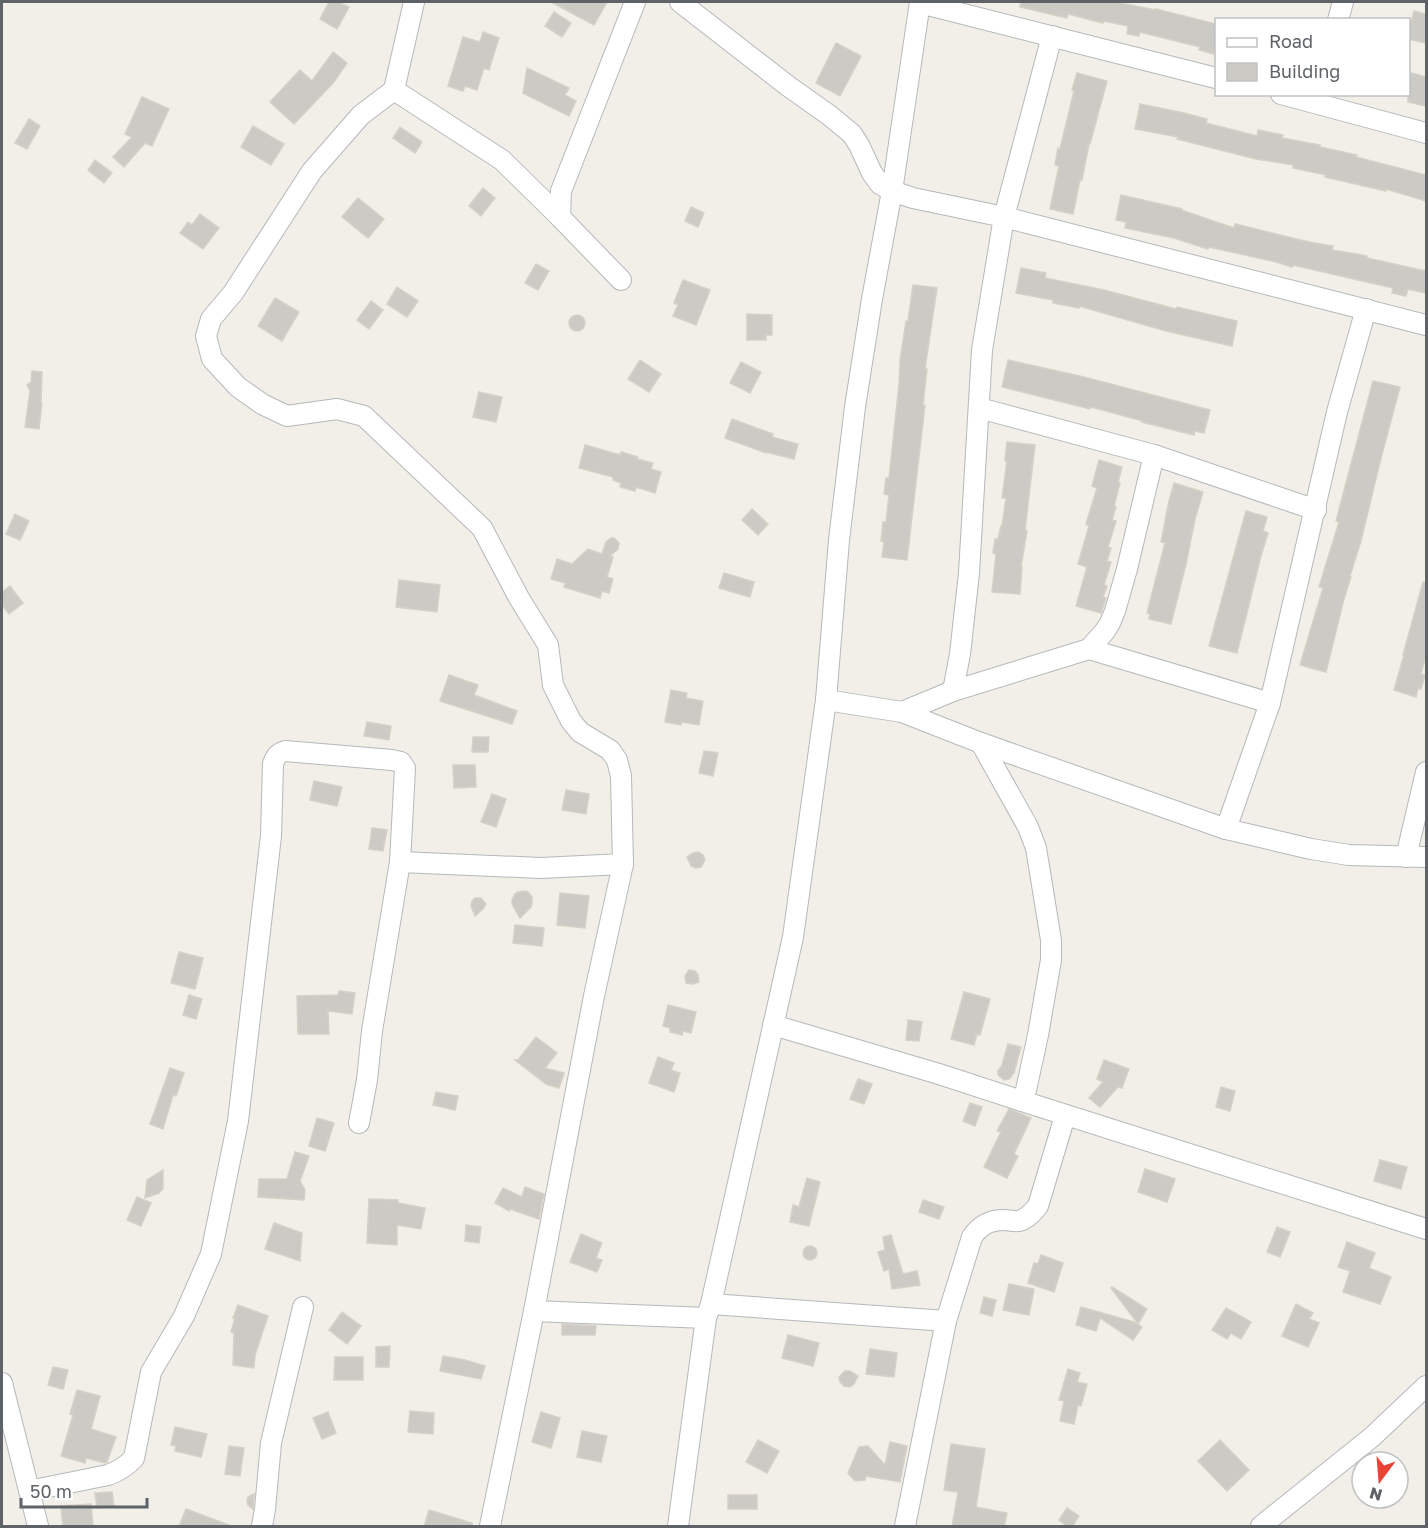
<svg xmlns="http://www.w3.org/2000/svg" width="1428" height="1528" viewBox="0 0 1428 1528" font-family="'Golos Text',sans-serif">
	<style>
		.building { fill: #cccac5; stroke: #d6d1c6; stroke-width: 1.5 }
		.lines { fill: none; stroke-linecap: round; stroke-linejoin: round }
		.minor-casing { stroke: #b5b8bc; stroke-width: 22 }
		.minor { stroke: #fff; stroke-width: 20 }
	</style>
	<rect width="100%" height="100%" fill="#f1efe8"/>
	<!-- building -->
	<g class="building">
		<path d="M329,2H338L349,7L337,29L320,19Z"/>
		<path d="M551,2H607L594,25Z"/>
		<path d="M1021,2H1114L1156,10V9L1216,24V45L1214,54L1199,50L1200,47L1140,32L1139,36L1127,34L1128,26L1104,21L1103,23L1068,14L1067,18L1020,7Z"/>
		<path d="M1414,11L1426,14V43L1408,39V33Z"/>
		<path d="M554,12L571,23L562,37L545,26Z"/>
		<path d="M483,32L499,38L489,70L484,68L477,90L465,86L463,91L448,86L463,37L480,42Z"/>
		<path d="M836,43L861,56L840,96L816,83Z"/>
		<path d="M333,52L347,63L334,82L294,124L270,102L300,70L312,81Z"/>
		<path d="M527,68L569,88L565,95L576,101L569,116L523,93Z"/>
		<path d="M1408,72L1426,77V106L1408,102Z"/>
		<path d="M1077,73L1107,81L1090,144H1089L1082,180H1080L1073,214L1050,209L1059,166L1055,165L1058,148L1060,149L1074,91L1072,90Z"/>
		<path d="M142,97L169,109L152,146L145,143L124,167L113,157L132,137L125,134Z"/>
		<path d="M1140,104L1184,113L1207,119L1206,123L1257,136L1258,130L1283,135L1282,138L1320,145V147L1357,155L1356,157L1426,175V201L1386,189V191L1325,177L1326,175L1293,168V165L1256,159L1177,139L1178,137L1135,129Z"/>
		<path d="M29,119L40,126L27,149L15,143Z"/>
		<path d="M253,126L284,144L271,165L241,147Z"/>
		<path d="M400,127L422,142L415,153L393,138Z"/>
		<path d="M95,160L112,173L104,183L88,170Z"/>
		<path d="M483,188L495,198L481,216L469,206Z"/>
		<path d="M1121,195L1182,209L1181,210L1234,228L1235,224L1309,242L1333,246L1332,250L1367,256V258L1426,271V293L1408,289L1406,296L1392,293L1393,288L1293,265L1292,267L1276,262L1209,247L1208,249L1174,238L1125,228L1126,222L1116,220Z"/>
		<path d="M358,198L384,219L368,238L342,217Z"/>
		<path d="M691,207L704,213L698,227L685,221Z"/>
		<path d="M200,214L219,228L203,249L180,233L188,222L192,225Z"/>
		<path d="M536,264L549,271L538,290L525,283Z"/>
		<path d="M1021,268L1046,273L1045,278L1104,290L1176,309L1177,307L1237,321L1232,346L1166,331L1079,306V308L1053,303V300L1016,293Z"/>
		<path d="M683,280L710,290L696,325L673,316L678,305L674,303Z"/>
		<path d="M913,285L937,288L925,369H927L923,405H925L907,560L882,557L884,542L881,541L883,522H886L889,495L884,494L886,478H889L899,384L900,361L906,321H908Z"/>
		<path d="M397,287L418,301L407,317L387,304Z"/>
		<path d="M275,298L299,312L282,341L258,326Z"/>
		<path d="M371,301L383,310L369,329L357,320Z"/>
		<path d="M747,314L772,315V335H766V340H747Z"/>
		<circle cx="577" cy="323" r="8"/>
		<path d="M640,360L661,374L649,392L628,379Z"/>
		<path d="M1008,360L1084,377L1210,410L1204,433L1195,431L1194,435L1142,422L1143,421L1091,407L1090,409L1002,387Z"/>
		<path d="M741,362L761,372L750,393L730,383Z"/>
		<path d="M32,371L42,372L41,402L42,403L39,429L25,427L30,391L27,385L31,382Z"/>
		<path d="M1373,381L1400,387L1380,462L1361,541L1350,576L1351,577L1344,599L1326,672L1300,665L1323,588L1319,587L1339,522L1336,521Z"/>
		<path d="M479,392L502,397L496,422L473,417Z"/>
		<path d="M732,419L773,434L772,437L798,444L794,459L766,452V453L725,438Z"/>
		<path d="M1007,442L1035,445L1025,530L1027,531L1021,567H1022L1020,594L992,592L996,554L993,553L995,539H998L1001,526H1002L1006,498H1002L1007,461H1005Z"/>
		<path d="M585,445L620,455L621,452L638,457L637,459L653,463L651,469L661,472L655,493L636,487L635,491L620,487L621,483L613,480V477L579,468Z"/>
		<path d="M1099,460L1122,467L1118,482L1120,483L1114,506L1116,507L1112,520L1116,521L1108,547L1111,548L1107,561L1111,562L1104,585L1107,586L1103,597L1106,598L1101,613L1076,606L1087,567L1078,564L1089,526L1086,524L1097,488L1092,486Z"/>
		<path d="M1174,483L1203,492L1195,519L1186,564L1171,624L1149,619L1150,614L1147,613L1165,543L1161,542L1169,501Z"/>
		<path d="M752,509L768,524L758,535L742,520Z"/>
		<path d="M1246,511L1267,517L1263,531L1268,533L1261,556L1237,653L1209,646Z"/>
		<path d="M15,514L29,521L20,540L6,534Z"/>
		<path d="M611,538H614L619,543L618,549L610,556L613,557L607,577L613,579L609,593L602,591L600,598L564,587L565,583L551,579L557,559L572,564L588,549L602,554L606,542Z"/>
		<path d="M724,573L754,582L750,597L719,588Z"/>
		<path d="M399,580L440,585L437,612L396,607Z"/>
		<path d="M1423,582L1426,583V655L1421,674L1425,675L1421,689L1418,688L1416,697L1394,690L1404,655H1403Z"/>
		<path d="M10,586L23,603L9,614L2,605V592Z"/>
		<path d="M449,675L478,685L474,695L517,711L512,724L440,701Z"/>
		<path d="M671,690L687,693L686,698L703,701L699,725L682,722L681,725L665,722Z"/>
		<path d="M367,722L391,726L389,740L364,736Z"/>
		<path d="M473,737H489L488,752H472Z"/>
		<path d="M704,751L718,753L713,776L699,773Z"/>
		<path d="M453,765H475L476,787L454,788Z"/>
		<path d="M314,781L342,787L337,806L310,800Z"/>
		<path d="M566,790L589,794L586,814L562,810Z"/>
		<path d="M492,794L506,799L496,827L481,822Z"/>
		<path d="M372,828L387,830L383,851L369,849Z"/>
		<path d="M699,852L703,855L705,860L701,867L696,868L691,866L687,857L693,853Z"/>
		<path d="M525,891L528,892L532,897V904L531,907L520,918L512,904V900L515,894L518,892Z"/>
		<path d="M560,893L589,896L585,928L557,925Z"/>
		<path d="M475,898H481L486,904L483,909L475,916L471,906L472,901Z"/>
		<path d="M515,925L544,928L542,946L513,943Z"/>
		<path d="M179,952L203,958L195,989L171,983Z"/>
		<path d="M689,970L695,971L698,975L699,982L693,984L686,983L685,976Z"/>
		<path d="M339,991L355,993L352,1014L328,1011L329,1034H298L297,996L338,995Z"/>
		<path d="M964,992L990,999L980,1035L977,1034L974,1045L951,1039Z"/>
		<path d="M189,995L202,999L196,1019L183,1015Z"/>
		<path d="M668,1005L696,1012L691,1033L683,1031L682,1035L670,1032V1028L663,1026Z"/>
		<path d="M908,1020L922,1022L919,1041L906,1040Z"/>
		<path d="M536,1037L557,1053L545,1068L564,1073L559,1088L546,1084L515,1060H518Z"/>
		<path d="M1008,1044L1021,1047L1014,1073L1009,1079L1004,1080L998,1075V1071L1002,1065Z"/>
		<path d="M658,1057L674,1063L671,1070L680,1073L674,1092L649,1083Z"/>
		<path d="M1104,1060L1129,1069L1122,1088L1118,1087L1100,1107L1089,1098L1103,1082L1097,1079Z"/>
		<path d="M170,1068L184,1073L176,1096L173,1095L163,1129L150,1124Z"/>
		<path d="M858,1079L872,1084L864,1104L850,1099Z"/>
		<path d="M1221,1087L1235,1091L1230,1111L1216,1107Z"/>
		<path d="M436,1092L458,1096L455,1110L433,1105Z"/>
		<path d="M970,1103L982,1107L975,1126L963,1121Z"/>
		<path d="M1009,1109L1031,1118L1014,1154L1018,1156L1007,1178L984,1167L1001,1132L997,1131Z"/>
		<path d="M317,1118L334,1123L325,1151L309,1146Z"/>
		<path d="M295,1152L309,1156L300,1181L305,1190L304,1200L258,1197L259,1179H287Z"/>
		<path d="M1380,1160L1407,1167L1401,1189L1374,1181Z"/>
		<path d="M1145,1169L1175,1179L1167,1202L1138,1192Z"/>
		<path d="M163,1170V1189L159,1193L145,1198L147,1180Z"/>
		<path d="M807,1178L820,1182L809,1226L790,1222L793,1205L799,1207Z"/>
		<path d="M525,1187L544,1194L539,1219L510,1209L509,1211L495,1203L503,1188L522,1197Z"/>
		<path d="M137,1197L151,1203L141,1226L127,1220Z"/>
		<path d="M369,1199L398,1200V1203L425,1208L421,1229L397,1225V1245L367,1243Z"/>
		<path d="M923,1200L944,1207L939,1219L919,1212Z"/>
		<path d="M274,1223L302,1233L300,1261L265,1249Z"/>
		<path d="M466,1225L481,1227L479,1243L465,1241Z"/>
		<path d="M1277,1227L1290,1232L1280,1257L1267,1252Z"/>
		<path d="M581,1234L602,1243L596,1258L602,1260L597,1272L570,1262Z"/>
		<path d="M891,1235L903,1274L917,1271L920,1285L892,1289L889,1269L884,1271L878,1252L885,1250L883,1237Z"/>
		<path d="M1347,1242L1375,1253L1369,1268L1391,1277L1380,1304L1343,1292L1350,1271L1338,1267Z"/>
		<circle cx="810" cy="1253" r="7"/>
		<path d="M1041,1255L1063,1263L1054,1292L1028,1283L1034,1263L1038,1264Z"/>
		<path d="M1009,1284L1034,1289L1029,1315L1003,1310Z"/>
		<path d="M1112,1287L1147,1309L1138,1324L1111,1288Z"/>
		<path d="M984,1297L996,1300L992,1316L980,1313Z"/>
		<path d="M1296,1304L1313,1313L1309,1319L1319,1323L1308,1347L1282,1336Z"/>
		<path d="M238,1305L268,1316L255,1355L254,1368L233,1365L234,1333L231,1332L235,1318H233Z"/>
		<path d="M1081,1307L1134,1322L1142,1327L1133,1340L1100,1318L1096,1331L1076,1325Z"/>
		<path d="M1226,1308L1251,1322L1241,1339L1231,1333L1227,1339L1212,1330Z"/>
		<path d="M342,1312L361,1326L347,1344L329,1330Z"/>
		<path d="M562,1324L596,1326L595,1335H562Z"/>
		<path d="M788,1335L819,1343L813,1366L782,1358Z"/>
		<path d="M390,1346L389,1367H376V1347Z"/>
		<path d="M870,1349L897,1353L894,1377L866,1374Z"/>
		<path d="M443,1356L465,1360L485,1366L481,1379L440,1371Z"/>
		<path d="M335,1357H363V1380H334Z"/>
		<path d="M53,1367L68,1370L63,1389L48,1385Z"/>
		<path d="M1068,1369L1080,1373L1077,1382L1087,1384L1081,1406L1078,1405L1074,1424L1060,1421L1064,1401L1059,1400Z"/>
		<path d="M845,1371H850L858,1376L854,1384L850,1387L844,1386L840,1382L839,1377Z"/>
		<path d="M77,1390L100,1396L91,1429L116,1437L107,1462L105,1463L86,1458L85,1463L61,1456L73,1415L70,1414Z"/>
		<path d="M410,1411L434,1413L433,1434L408,1432Z"/>
		<path d="M328,1412L336,1433L322,1439L313,1418Z"/>
		<path d="M541,1412L560,1418L551,1448L532,1442Z"/>
		<path d="M175,1427L207,1434L201,1457L175,1451L176,1446L171,1445Z"/>
		<path d="M582,1431L607,1436L601,1462L577,1457Z"/>
		<path d="M758,1440L779,1451L767,1473L746,1462Z"/>
		<path d="M1220,1440L1249,1470L1227,1491L1198,1461Z"/>
		<path d="M890,1442L907,1446L900,1482L866,1476L865,1480L855,1481L848,1473L859,1447L868,1446L885,1465Z"/>
		<path d="M951,1444L985,1449L976,1507L1007,1513L1004,1527H952L958,1492L944,1490Z"/>
		<path d="M229,1446L244,1448L240,1476L225,1474Z"/>
		<path d="M112,1492L114,1506L97,1508L95,1493Z"/>
		<path d="M254,1494L253,1507V1509L248,1505L247,1501L248,1497Z"/>
		<rect x="728" y="1495" width="29" height="14"/>
		<path d="M91,1504L93,1527H63L61,1506Z"/>
		<path d="M1067,1508L1079,1516L1072,1527H1068L1059,1520Z"/>
		<path d="M186,1509L229,1525V1527H179Z"/>
		<path d="M429,1510L472,1523V1527H424Z"/>
	</g>
	<g class="lines">
		<!-- minor casing -->
		<g class="minor-casing">
			<g id="minor">
				<path d="M680,2L788,86L829,115L852,134L859,145L872,173L880,184L892,191L913,198L1004,217L1426,325"/>
				<path d="M920,3L1216,78"/>
				<path d="M1338,20L1343,2"/>
				<path d="M394,90L502,160L560,217L621,280"/>
				<path d="M1281,94L1426,133"/>
				<path d="M560,217L561,191L635,2"/>
				<path d="M979,408L1154,455L1316,510"/>
				<path d="M1089,649L1270,703"/>
				<path d="M953,691L960,654L969,573L982,350L1004,217L1052,36"/>
				<path d="M826,700L902,712L981,743L1226,829L1311,849L1349,855L1426,857"/>
				<path d="M902,712L953,691L1089,649L1105,631L1110,623L1115,611L1127,569L1154,455"/>
				<path d="M981,743L1028,827L1036,848L1051,940V960L1038,1035L1026,1090L1022,1101L1426,1229"/>
				<path d="M1226,829L1270,703L1337,412L1366,309"/>
				<path d="M1406,857L1426,772"/>
				<path d="M400,862L541,868L623,864L621,776L617,760L610,750L580,732L571,721L553,685L548,645L519,598L482,528L364,416L337,409L287,416L262,404L238,387L212,359L206,336L211,319L233,293L312,171L361,115L394,90L414,2"/>
				<path d="M773,1025L939,1074L1022,1101"/>
				<path d="M711,1304L946,1321"/>
				<path d="M534,1311L706,1318"/>
				<path d="M2,1383L38,1526"/>
				<path d="M29,1491L108,1475C119,1471 126,1467 134,1458L151,1372L184,1316L211,1254L238,1121L271,836L273,764C275,757 278,753 285,751L392,760L401,762L405,768L400,862L372,1031L367,1080L359,1123"/>
				<path d="M262,1526L265,1509L271,1443L303,1307"/>
				<path d="M490,1526L534,1311L594,996L623,864"/>
				<path d="M678,1526L706,1318L711,1304L793,937L826,700L839,540L855,407L872,299L892,191L920,2"/>
				<path d="M905,1526L946,1321L972,1237C980,1225 990,1220 1004,1220C1009,1220 1014,1222 1019,1221C1027,1219 1033,1212 1038,1206L1065,1116"/>
				<path d="M1261,1526L1372,1437L1426,1386"/>
			</g>
		</g>
		<!-- minor -->
		<use href="#minor" class="minor"/>
	</g>
	<!-- border -->
	<rect width="1428" height="1528" fill="none" stroke="#5f6368" stroke-width="6"/>
	<!-- legend -->
	<rect x="1215" y="18" width="195" height="78" fill="#ffffff" stroke="#bfc1c3" stroke-width="1.5"/>
	<rect x="1227" y="38" width="30" height="9" fill="#ffffff" stroke="#bfc1c3" stroke-width="1.5"/>
	<text x="1269" y="48" font-size="18" fill="#5f6368">Road</text>
	<rect x="1227" y="63" width="30" height="18" fill="#cccac5" stroke="#bfc1c3" stroke-width="1.5"/>
	<text x="1269" y="78" font-size="18" fill="#5f6368">Building</text>
	<!-- north arrow -->
	<g transform="translate(1380 1480) rotate(196)"><circle r="28" fill="#ffffff" stroke="#bfc1c3" stroke-width="1.5"/>
	<path d="M0-4.5L10 22L0 15L-10 22Z" fill="#ea4335"/>
	<text y="-9" font-size="16" font-weight="bold" text-anchor="middle" fill="#5f6368">N</text>
	</g>
	<!-- scale -->
	<path d="M21 1498v9h126v-9" fill="none" stroke="#5f6368" stroke-width="3"/>
	<text x="30" y="1498" font-size="18" fill="#5f6368" stroke="#ffffff" stroke-width="4.5" paint-order="stroke">50 m</text>
</svg>
